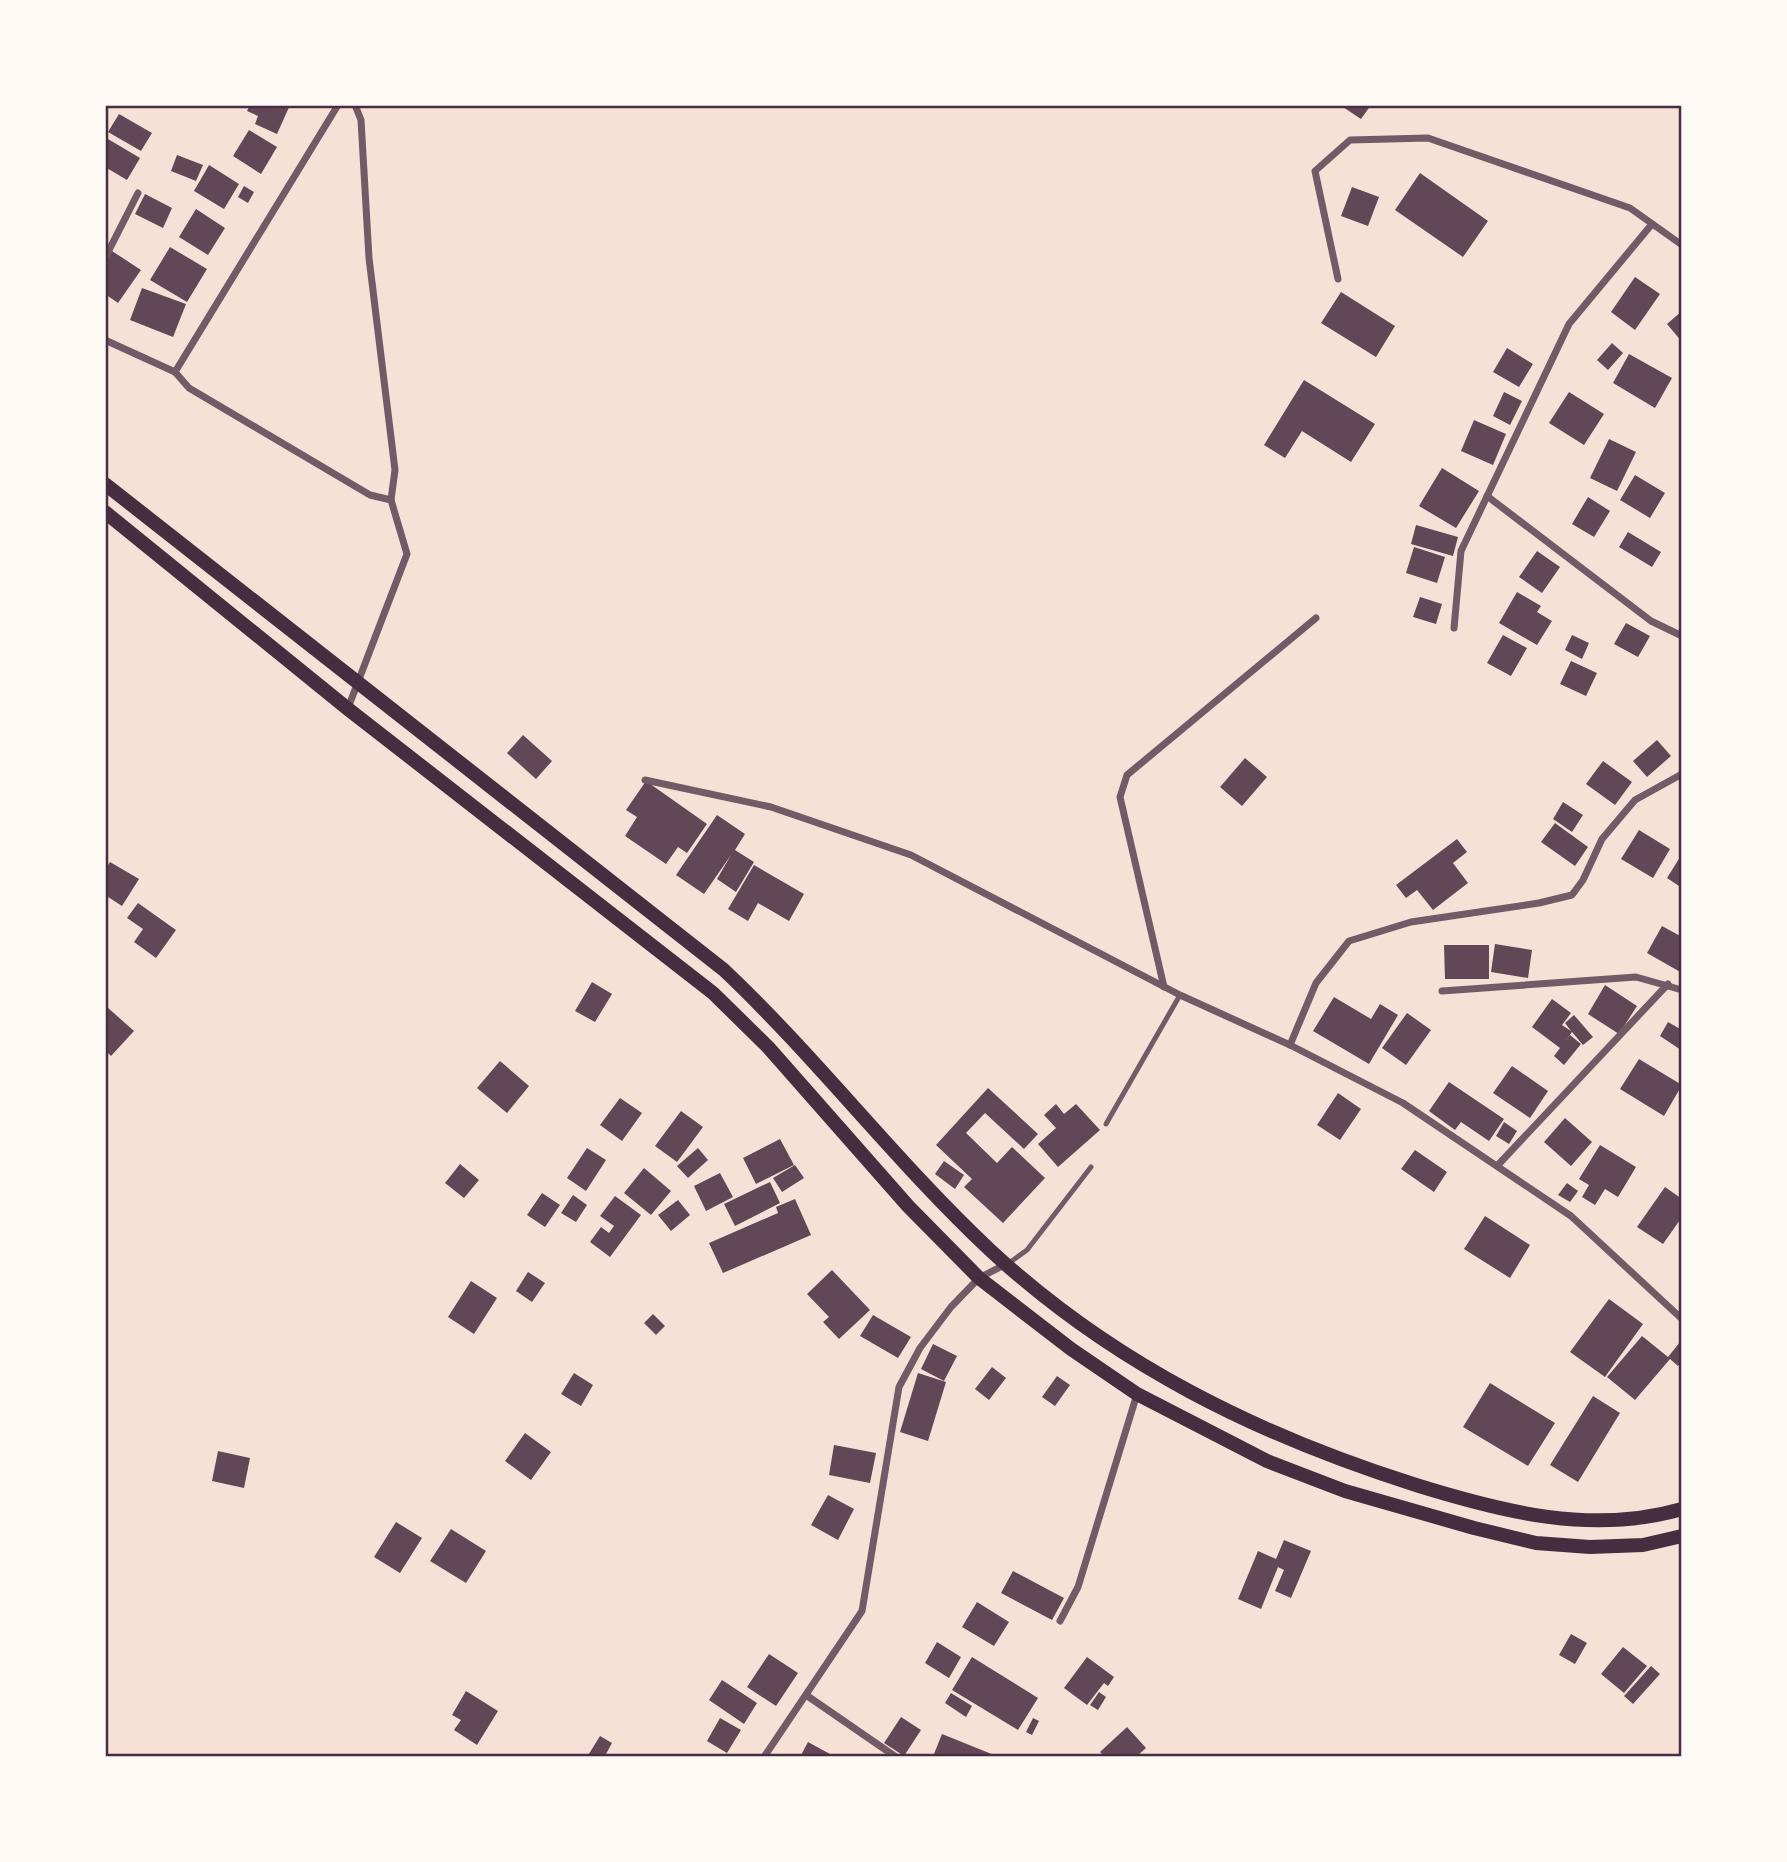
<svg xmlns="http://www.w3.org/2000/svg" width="1787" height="1862" viewBox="0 0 1787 1862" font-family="'Alegreya Sans',sans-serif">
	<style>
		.building { fill: #644757 }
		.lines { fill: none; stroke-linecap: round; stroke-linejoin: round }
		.service { stroke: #755966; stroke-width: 5 }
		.minor { stroke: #755966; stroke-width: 7 }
		.secondary { stroke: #4a2c40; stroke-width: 14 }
		.neatline { fill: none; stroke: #4a2c40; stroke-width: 2.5 }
	</style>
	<rect width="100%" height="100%" fill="#f7e1d7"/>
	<!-- building -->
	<g class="building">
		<path d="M250,105H290L277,134L255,124L258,116L247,111Z"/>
		<path d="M1340,105H1371L1361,119Z"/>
		<path d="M119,114L152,133L141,151L108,132Z"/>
		<path d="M249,130L277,147L261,174L233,156Z"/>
		<path d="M108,139L140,158L127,180L105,167Z"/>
		<path d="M177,155L203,165L196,181L171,171Z"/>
		<path d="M209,165L239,184L224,209L194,191Z"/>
		<path d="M1420,173L1488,221L1463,257L1395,210Z"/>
		<path d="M244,186L254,192L248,203L238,197Z"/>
		<path d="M1352,187L1379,197L1368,226L1341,216Z"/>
		<path d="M145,194L172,208L163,228L135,214Z"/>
		<path d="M196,209L225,228L208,255L179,237Z"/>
		<path d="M170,247L207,269L187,302L150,280Z"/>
		<path d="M112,251L141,270L118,303L105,294V262Z"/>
		<path d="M1635,277L1660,294L1635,330L1611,312Z"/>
		<path d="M142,288L186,304L173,337L130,320Z"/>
		<path d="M1341,292L1395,326L1376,357L1321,323Z"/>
		<path d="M1682,311V342L1667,324Z"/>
		<path d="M1612,343L1623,353L1608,370L1597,360Z"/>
		<path d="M1507,348L1533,364L1519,387L1493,372Z"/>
		<path d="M1629,354L1672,378L1655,408L1613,383Z"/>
		<path d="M1304,380L1375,424L1351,462L1302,431L1285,458L1264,445Z"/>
		<path d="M1504,392L1522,401L1510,425L1493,416Z"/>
		<path d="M1569,392L1604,414L1584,445L1549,423Z"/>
		<path d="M1474,420L1506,434L1493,465L1461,451Z"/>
		<path d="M1609,439L1636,452L1617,491L1590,478Z"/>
		<path d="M1442,468L1479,491L1456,528L1419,506Z"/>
		<path d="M1635,475L1665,493L1650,518L1620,500Z"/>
		<path d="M1588,497L1610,511L1594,537L1572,524Z"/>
		<path d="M1416,525L1458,537L1453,556L1411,544Z"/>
		<path d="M1628,532L1661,552L1652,567L1619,547Z"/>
		<path d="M1414,547L1445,557L1437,583L1406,573Z"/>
		<path d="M1537,551L1560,567L1542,593L1519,577Z"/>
		<path d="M1517,592L1541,606L1537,612L1552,621L1537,645L1499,623Z"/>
		<path d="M1420,597L1442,604L1436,624L1413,617Z"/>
		<path d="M1626,623L1650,636L1638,657L1614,644Z"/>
		<path d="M1503,635L1527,648L1511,676L1487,663Z"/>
		<path d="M1572,635L1589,643L1582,659L1565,650Z"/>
		<path d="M1571,661L1597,673L1586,696L1560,684Z"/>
		<path d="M523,735L552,761L536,779L507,753Z"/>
		<path d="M1657,740L1671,756L1647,777L1633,761Z"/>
		<path d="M1245,758L1267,777L1242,806L1220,787Z"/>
		<path d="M1603,761L1632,782L1615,805L1586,784Z"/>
		<path d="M646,781L707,824L687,853L678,847L666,864L625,836L637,817L626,810Z"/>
		<path d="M1563,802L1583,815L1572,832L1553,819Z"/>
		<path d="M717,815L745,834L735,850L754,862L736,892L717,879L731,855L704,894L676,875Z"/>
		<path d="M1555,823L1588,847L1575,866L1541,842Z"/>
		<path d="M1639,830L1670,849L1653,878L1621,859Z"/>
		<path d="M1457,839L1467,852L1453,863L1468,883L1433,910L1417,890L1406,898L1396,885Z"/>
		<path d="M1682,854V888L1667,878Z"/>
		<path d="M110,862L139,879L122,906L105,895V870Z"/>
		<path d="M754,865L804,894L789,921L758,903L748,921L728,909Z"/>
		<path d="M138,903L176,930L156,958L134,942L143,929L127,918Z"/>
		<path d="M1662,926L1682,937V973L1647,953Z"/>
		<path d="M1495,944L1532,950L1528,978L1491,972Z"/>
		<path d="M1444,945H1489V979H1445Z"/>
		<path d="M592,982L612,994L595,1022L575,1011Z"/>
		<path d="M1605,985L1637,1006L1619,1034L1588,1014Z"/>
		<path d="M1334,997L1371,1019L1380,1004L1398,1015L1369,1064L1313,1031Z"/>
		<path d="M1552,999L1571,1013L1562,1025L1571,1031L1565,1023L1574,1015L1593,1037L1583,1045L1572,1032L1563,1044L1570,1035L1581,1044L1564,1065L1554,1056L1560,1048L1532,1027Z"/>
		<path d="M107,1007L134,1031L111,1056L105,1050Z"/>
		<path d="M1407,1013L1431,1030L1406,1065L1382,1048Z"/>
		<path d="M1668,1022L1682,1030L1681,1050L1660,1036Z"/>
		<path d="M1639,1059L1682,1085L1664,1116L1620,1089Z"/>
		<path d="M500,1061L529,1086L507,1113L477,1088Z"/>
		<path d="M1512,1066L1548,1091L1530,1118L1493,1093Z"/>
		<path d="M1449,1082L1504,1119L1489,1141L1461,1122L1455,1130L1429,1111Z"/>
		<path d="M988,1088L1038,1134L1024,1149L985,1113L966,1133L997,1163L1012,1147L1045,1178L1003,1223L964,1187L972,1179L936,1145Z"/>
		<path d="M1338,1093L1361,1109L1340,1140L1317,1125Z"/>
		<path d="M620,1098L642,1113L622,1141L600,1125Z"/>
		<path d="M1056,1104L1064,1114L1076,1104L1100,1130L1058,1167L1038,1144L1056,1128L1044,1115Z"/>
		<path d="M681,1111L703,1127L677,1162L655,1146Z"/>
		<path d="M1565,1118L1592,1142L1571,1166L1544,1142Z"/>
		<path d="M1504,1122L1517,1131L1509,1144L1496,1136Z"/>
		<path d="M780,1139L794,1165L756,1184L743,1158Z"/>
		<path d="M1600,1145L1636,1167L1618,1197L1605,1189L1595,1205L1582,1197L1589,1185L1579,1179Z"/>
		<path d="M587,1148L606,1160L586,1191L567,1178Z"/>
		<path d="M698,1148L708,1160L688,1178L677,1166Z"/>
		<path d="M1415,1150L1447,1172L1434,1192L1401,1169Z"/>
		<path d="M944,1161L964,1175L955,1189L935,1174Z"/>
		<path d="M460,1164L479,1180L464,1198L445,1183Z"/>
		<path d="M795,1165L804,1178L782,1192L773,1178Z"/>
		<path d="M644,1168L671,1191L651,1215L624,1193Z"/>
		<path d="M720,1173L733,1197L706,1211L694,1186Z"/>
		<path d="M770,1182L780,1203L735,1226L724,1204Z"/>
		<path d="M1567,1183L1578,1191L1570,1202L1558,1195Z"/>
		<path d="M1665,1187L1682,1199V1217L1663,1244L1637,1227Z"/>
		<path d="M542,1193L560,1205L545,1227L527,1215Z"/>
		<path d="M573,1195L587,1205L576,1222L561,1213Z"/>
		<path d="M615,1196L641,1215L610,1257L590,1242L601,1227L609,1233L614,1226L600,1216Z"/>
		<path d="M795,1199L811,1235L723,1273L709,1243L778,1213L776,1207Z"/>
		<path d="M678,1200L690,1215L671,1231L658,1215Z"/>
		<path d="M1485,1216L1530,1245L1510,1278L1464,1249Z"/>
		<path d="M832,1270L870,1310L839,1339L823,1322L829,1317L807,1294Z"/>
		<path d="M528,1272L545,1283L532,1302L516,1291Z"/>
		<path d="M471,1281L497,1298L474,1334L448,1317Z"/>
		<path d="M1609,1299L1643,1324L1605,1377L1570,1352Z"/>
		<path d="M653,1314L665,1326L656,1335L644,1323Z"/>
		<path d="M873,1315L911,1337L898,1358L860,1336Z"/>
		<path d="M1642,1336L1668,1357L1680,1342L1682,1361L1678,1366L1670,1359L1635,1400L1607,1377Z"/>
		<path d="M933,1344L957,1356L944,1381L921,1369Z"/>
		<path d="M992,1367L1006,1378L989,1400L975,1389Z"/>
		<path d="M574,1373L593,1385L581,1406L561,1394Z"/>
		<path d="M918,1373L946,1382L928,1441L900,1432Z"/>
		<path d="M1057,1376L1070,1385L1055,1406L1042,1397Z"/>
		<path d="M1490,1383L1555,1423L1528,1466L1463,1427Z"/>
		<path d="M1593,1396L1620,1413L1578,1482L1550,1465Z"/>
		<path d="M525,1433L551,1452L531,1480L505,1461Z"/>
		<path d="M834,1445L876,1453L870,1483L829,1475Z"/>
		<path d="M218,1451L250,1458L244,1488L212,1481Z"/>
		<path d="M828,1495L854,1509L838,1540L811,1525Z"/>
		<path d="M396,1522L422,1538L400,1573L374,1557Z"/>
		<path d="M451,1529L486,1551L466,1583L430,1561Z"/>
		<path d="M1284,1540L1311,1551L1291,1598L1275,1591L1284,1570L1278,1567L1261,1609L1238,1599L1258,1551L1276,1559Z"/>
		<path d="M1013,1571L1064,1598L1052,1620L1001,1593Z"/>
		<path d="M977,1602L1009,1622L994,1646L962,1627Z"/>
		<path d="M1571,1634L1587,1643L1575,1664L1559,1655Z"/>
		<path d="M937,1642L961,1657L949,1678L925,1663Z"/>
		<path d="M1623,1647L1647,1666L1624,1693L1601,1674Z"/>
		<path d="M769,1654L798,1673L776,1706L747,1687Z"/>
		<path d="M972,1657L1038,1698L1018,1730L952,1690Z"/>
		<path d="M1087,1657L1114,1677L1108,1686L1104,1683L1087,1705L1064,1688Z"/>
		<path d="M1651,1666L1660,1674L1633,1704L1624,1696Z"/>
		<path d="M722,1680L757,1703L744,1724L709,1700Z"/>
		<path d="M466,1691L498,1711L477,1745L454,1730L461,1720L452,1715Z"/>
		<path d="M1099,1692L1106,1697L1098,1710L1090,1705Z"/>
		<path d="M951,1693L972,1706L966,1717L945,1703Z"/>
		<path d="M901,1717L921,1730L904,1756L884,1743Z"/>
		<path d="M720,1718L741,1730L727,1753L707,1741Z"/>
		<path d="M1033,1718L1039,1721L1032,1735L1026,1732Z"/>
		<path d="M1127,1727L1146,1748L1136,1757H1105L1100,1752Z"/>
		<path d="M942,1734L999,1757H942L934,1754Z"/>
		<path d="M600,1736L612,1743L606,1754L611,1757H587Z"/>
		<path d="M808,1742L830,1754L828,1757H800Z"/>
	</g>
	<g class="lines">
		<!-- service -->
		<g class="service">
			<path d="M1106,1124L1180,995"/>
			<path d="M1009,1263L1027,1250L1091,1167"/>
		</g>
		<!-- minor -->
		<g class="minor">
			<path d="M105,258L138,193"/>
			<path d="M1338,279L1315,171L1350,140L1428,138L1630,208L1682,245"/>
			<path d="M105,340L175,372L189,388L370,495L391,500"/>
			<path d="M175,372L338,105"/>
			<path d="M1487,496L1651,621L1682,636"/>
			<path d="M1454,628L1461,551L1569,324L1652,224"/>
			<path d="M348,708L407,554L391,500L395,470L369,258L361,120L355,105"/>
			<path d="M645,780L771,807L911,855L1180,995L1290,1045L1403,1103L1571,1216L1682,1319"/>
			<path d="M1164,987L1120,797L1127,775L1316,618"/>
			<path d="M1442,991L1636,977L1682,990"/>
			<path d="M1290,1045L1316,983L1349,941L1411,922L1539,903L1572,895L1583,880L1602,839L1635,800L1682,774"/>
			<path d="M1497,1166L1668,984"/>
			<path d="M1060,1621L1078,1587L1137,1394"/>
			<path d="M806,1695L896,1757"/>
			<path d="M764,1757L862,1611L899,1387L920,1348L951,1307L979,1278L1006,1264"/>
		</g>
		<!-- secondary -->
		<g class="secondary">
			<path d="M105,484L724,970C818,1059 896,1162 990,1250C1113,1364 1258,1435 1416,1485C1503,1512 1592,1535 1682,1509"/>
			<path d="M105,512L348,709L713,993L768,1047L908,1206L979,1278L1071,1349L1137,1394L1267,1461L1345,1491L1474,1528L1536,1543L1590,1547L1643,1545L1682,1536"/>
		</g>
	</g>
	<!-- border -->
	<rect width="1787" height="1862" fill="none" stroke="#fffaf5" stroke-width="214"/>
	<rect x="107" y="107" width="1573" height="1648" class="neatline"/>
</svg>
